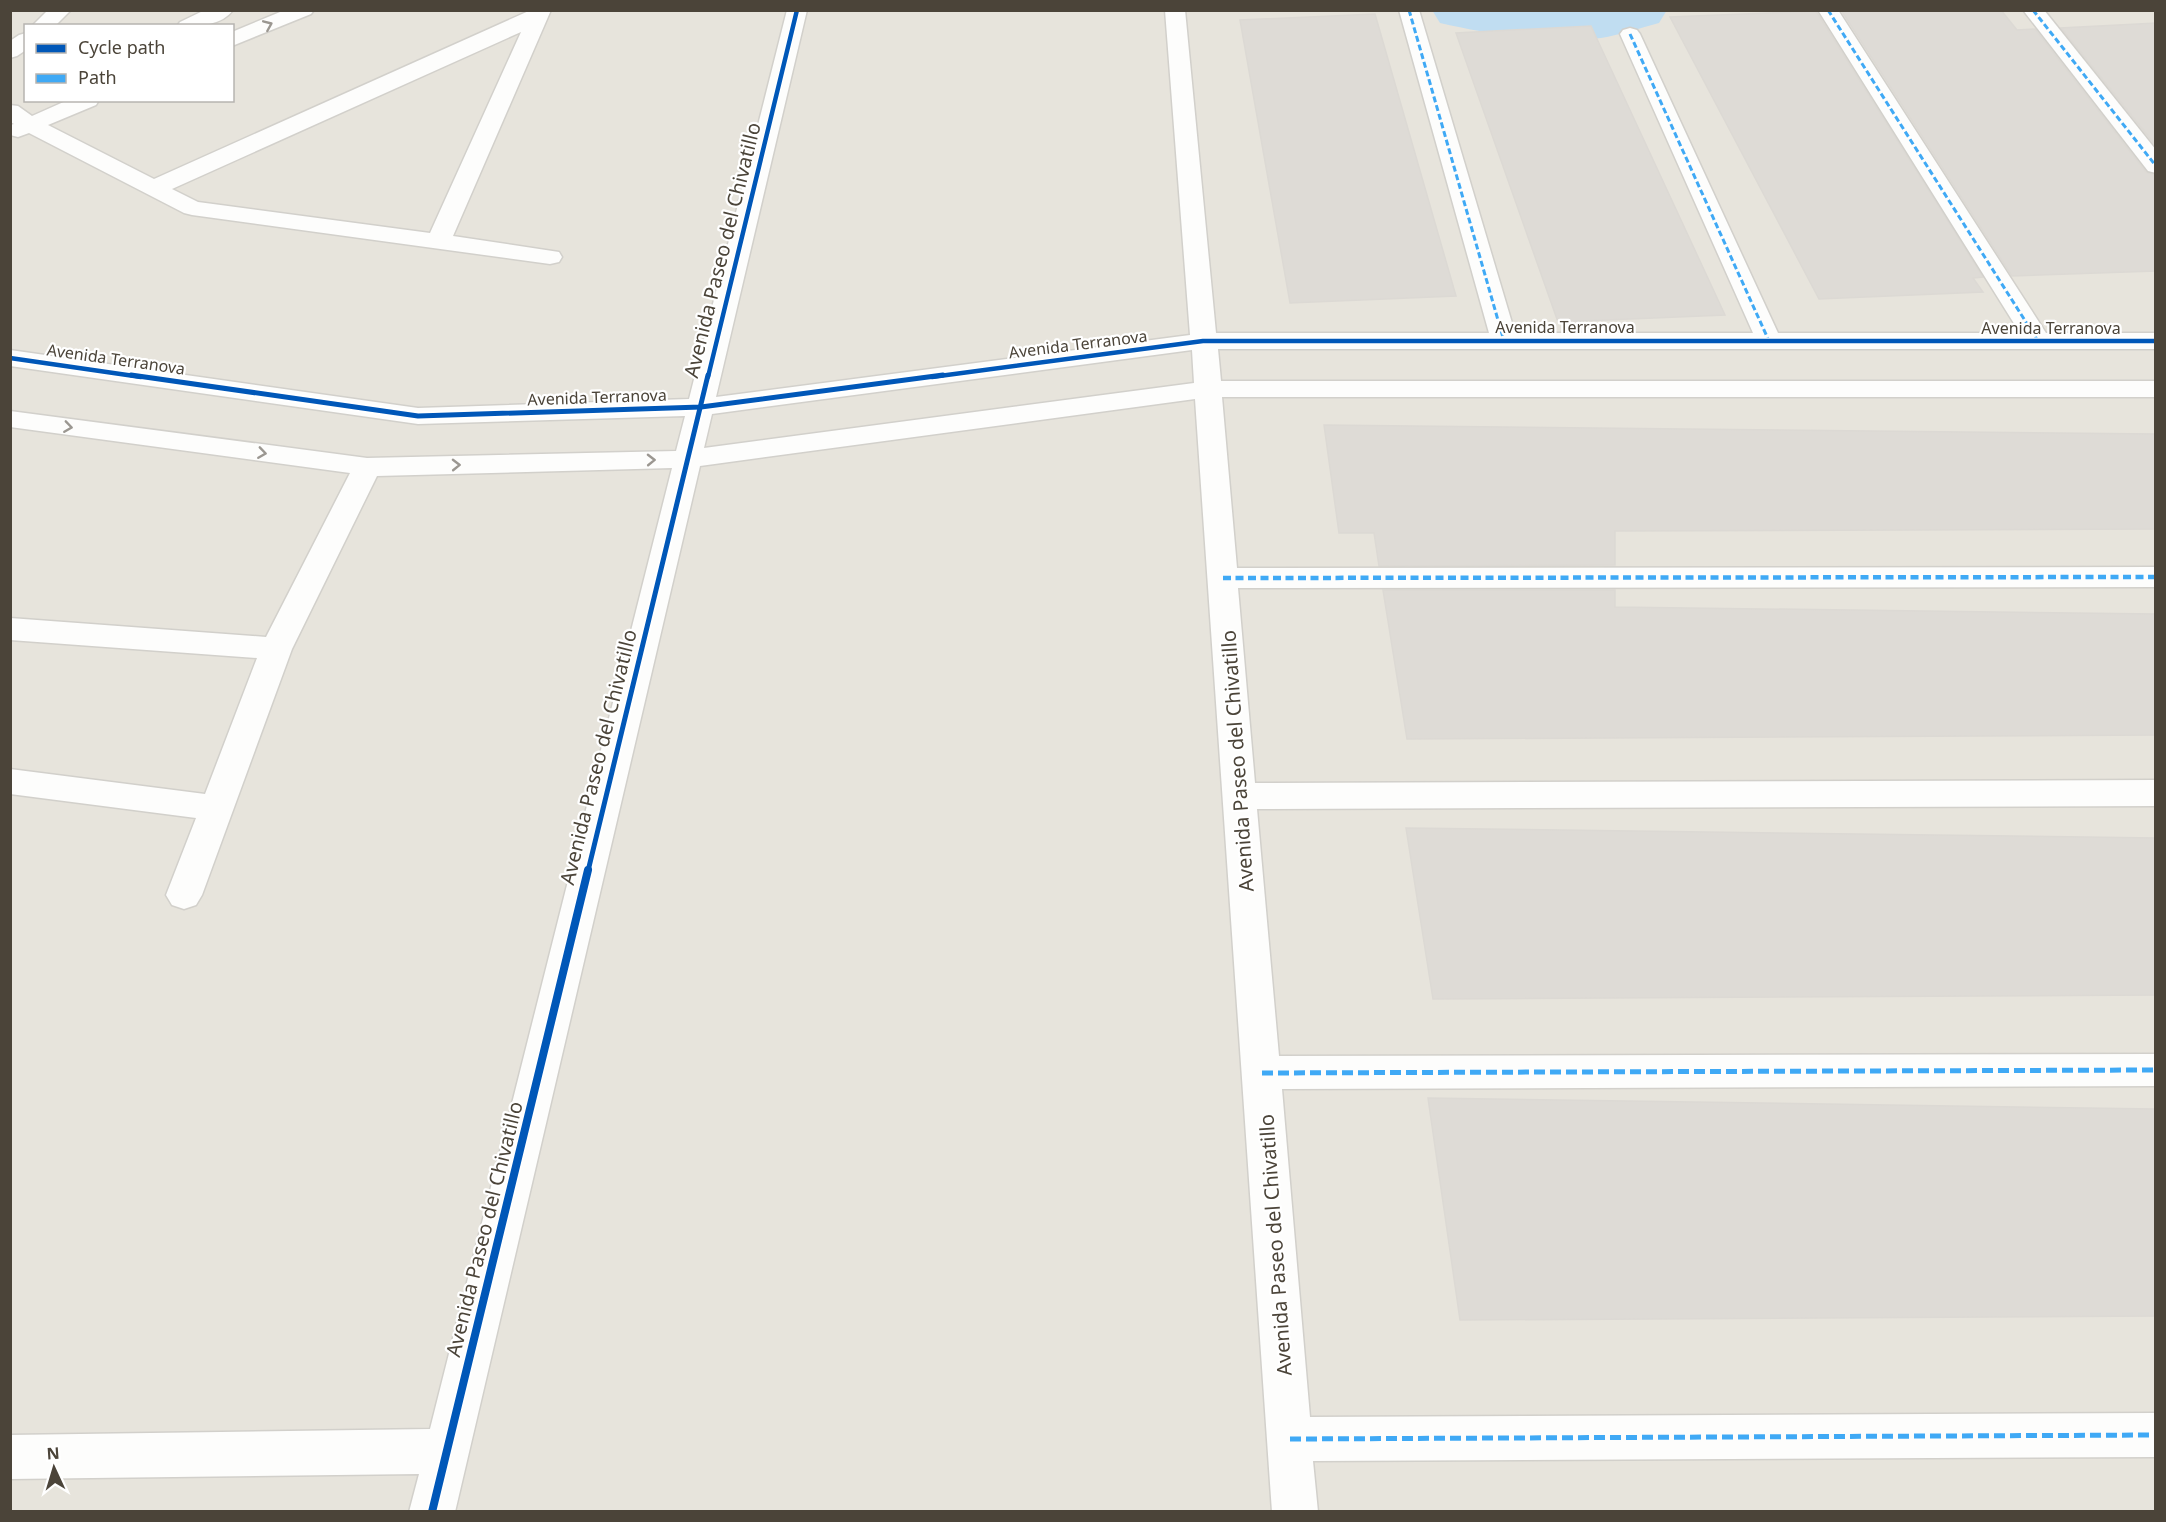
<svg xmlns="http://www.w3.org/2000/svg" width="2166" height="1522" viewBox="0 0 2166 1522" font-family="'Noto Sans',sans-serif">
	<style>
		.residential { fill: #e7e4dc; fill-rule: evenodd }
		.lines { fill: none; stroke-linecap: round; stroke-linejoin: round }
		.river { fill: #c0ddf1; fill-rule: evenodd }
		.building { fill: #dedbd6; stroke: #dcd9d4; stroke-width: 1.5 }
		.minor-casing { stroke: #d2d0cb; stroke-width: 3 }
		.minor { fill: #fdfdfc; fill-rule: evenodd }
		.quiet-far2 { stroke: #3fa9f5; stroke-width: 3; stroke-dasharray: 6 3; stroke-linecap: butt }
		.quiet-far1 { stroke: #3fa9f5; stroke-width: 4.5; stroke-dasharray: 8 4.5; stroke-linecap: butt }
		.quiet { stroke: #3fa9f5; stroke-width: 5; stroke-dasharray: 11 5; stroke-linecap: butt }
		.cycleway-far2-casing { stroke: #fff; stroke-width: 7 }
		.cycleway-far1-casing { stroke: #fff; stroke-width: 9 }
		.cycleway-casing { stroke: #fff; stroke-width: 11 }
		.cycleway-far2 { stroke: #0057b8; stroke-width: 4.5 }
		.cycleway-far1 { stroke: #0057b8; stroke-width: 5 }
		.cycleway { stroke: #0057b8; stroke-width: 8 }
		.oneway { stroke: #9b9791 }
		.labels { text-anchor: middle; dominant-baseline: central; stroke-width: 4.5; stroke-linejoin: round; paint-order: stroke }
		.far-street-label { font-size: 16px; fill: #4b4439; stroke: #fff }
		.street-label { font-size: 20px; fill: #4b4439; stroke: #fff }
	</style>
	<rect width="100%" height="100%" fill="#f4f2ee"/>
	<!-- residential -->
	<path class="residential" d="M11,11H2155V1511H11ZM26,26H232V100H26Z"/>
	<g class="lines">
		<!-- river -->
		<path class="river" d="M1432,10H1667L1659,23C1640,28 1620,35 1601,38C1551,44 1488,34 1440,23Z"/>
	</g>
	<!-- building -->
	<g class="building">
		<path d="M1841,10H2001L2017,30L2035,29L2146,172L2156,175V271L2012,276Z"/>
		<path d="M1816,11L1983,277L1973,278L1983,292L1819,299L1670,17Z"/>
		<path d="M1375,14L1456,296L1290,303L1240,20Z"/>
		<path d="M2156,23V146L2061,28Z"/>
		<path d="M1591,26L1725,315L1558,322L1456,33Z"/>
		<path d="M1324,425L2156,434V529L1615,531V565L1379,566L1374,533H1339Z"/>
		<path d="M1383,590H1615V607L2156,614V735L1407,739Z"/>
		<path d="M1406,828L2156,838V995L1433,999Z"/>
		<path d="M1428,1098L2156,1109V1316L1460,1320Z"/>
	</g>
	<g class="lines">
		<!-- minor casing -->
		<g class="minor-casing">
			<g id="minor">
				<path d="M48,10H71L55,26H32Z"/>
				<path d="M205,10H233C221,27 195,26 177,26L180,22Z"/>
				<path d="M285,10H314L311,14L232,46V32Z"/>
				<path d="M531,10H551L453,236L559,252L562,257L559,262L550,264L192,215L184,213L29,133L18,137L10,135V125L14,124L10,122V105L18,106L32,116L68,100H99L96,105L48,125L154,179ZM521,32L430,233L198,202L172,189Z"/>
				<path d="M787,10H807L716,397L1190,335L1165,10H1185L1216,333H1489L1399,10H1419L1515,333H1753L1620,34L1623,30L1630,28L1637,30L1640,34L1778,333H2020L1818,10H1838L2046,333H2156V349H1218L1221,381H2156V397H1222L1237,568L2156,567V587L1238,588L1255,783L2156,780V806L1257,809L1279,1056L2156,1054V1086L1282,1089L1310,1417L2156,1413V1457L1313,1461L1318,1512H1272L1195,399L700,466L455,1512H409L419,1474L10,1479V1435L430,1429L672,468L377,476L292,649L202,895L196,905L184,909L172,905L166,895L196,818L10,794V769L205,794L257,658L10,640V618L266,637L350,473L10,427V411L367,458L676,451L685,416L418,424L10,366V350L418,408L689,399ZM1192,350L1194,383L704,448L712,414Z"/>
				<path d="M2023,10H2044L2156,150V173L2148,171Z"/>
				<path d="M26,33V50L17,56L10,58V41L19,35Z"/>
			</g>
		</g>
		<!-- minor -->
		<use href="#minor" class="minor"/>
		<!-- quiet-far2 -->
		<g class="quiet-far2">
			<path d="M1409,10L1504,341"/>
			<path d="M1828,10L2038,341"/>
			<path d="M2033,10L2156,166"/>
			<path d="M1630,34L1769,341"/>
		</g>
		<!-- quiet-far1 -->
		<path class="quiet-far1" d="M1223,578L2156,577"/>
		<!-- quiet -->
		<g class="quiet">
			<path d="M1262,1073L2156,1070"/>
			<path d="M1290,1439L2156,1435"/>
		</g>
		<!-- cycleway-far2 casing -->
		<g class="cycleway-far2-casing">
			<g id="cycleway-far2">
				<path d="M10,358L141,377"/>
				<path d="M708,377L797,10"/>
				<path d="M932,377L1203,341H2156"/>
			</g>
		</g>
		<!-- cycleway-far1 casing -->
		<g class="cycleway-far1-casing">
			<g id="cycleway-far1">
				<path d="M131,375L418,416L701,407L943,375"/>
				<path d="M588,871L708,375"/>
			</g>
		</g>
		<!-- cycleway casing -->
		<g class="cycleway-casing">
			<path id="cycleway" d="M432,1512L588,870"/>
		</g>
		<!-- cycleway-far2 -->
		<use href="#cycleway-far2" class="cycleway-far2"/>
		<!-- cycleway-far1 -->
		<use href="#cycleway-far1" class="cycleway-far1"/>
		<!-- cycleway -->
		<use href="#cycleway" class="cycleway"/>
	</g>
	<!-- one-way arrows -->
	<defs><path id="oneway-chevron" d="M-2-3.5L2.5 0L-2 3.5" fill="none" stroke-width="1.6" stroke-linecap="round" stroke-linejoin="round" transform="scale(1.5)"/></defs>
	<g class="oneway">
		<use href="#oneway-chevron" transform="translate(268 25) rotate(-23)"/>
		<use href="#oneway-chevron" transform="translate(68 427) rotate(8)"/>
		<use href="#oneway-chevron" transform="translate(262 453) rotate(8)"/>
		<use href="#oneway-chevron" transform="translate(651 460) rotate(-1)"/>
		<use href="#oneway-chevron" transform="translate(456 465) rotate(-1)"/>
	</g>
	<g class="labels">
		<!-- far-street labels -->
		<g class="far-street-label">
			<text x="1565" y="327">Avenida Terranova</text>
			<text x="2051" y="328">Avenida Terranova</text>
			<text transform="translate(1078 344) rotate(-7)">Avenida Terranova</text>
			<text transform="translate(116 359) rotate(8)">Avenida Terranova</text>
			<text transform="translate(597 397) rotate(-2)">Avenida Terranova</text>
		</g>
		<!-- street labels -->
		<g class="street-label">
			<text transform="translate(722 250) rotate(-76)">Avenida Paseo del Chivatillo</text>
			<text transform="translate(598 757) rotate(-76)">Avenida Paseo del Chivatillo</text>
			<text transform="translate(1237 761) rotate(-94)">Avenida Paseo del Chivatillo</text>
			<text transform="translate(484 1229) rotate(-76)">Avenida Paseo del Chivatillo</text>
			<text transform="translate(1275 1245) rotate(-94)">Avenida Paseo del Chivatillo</text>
		</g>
	</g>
	<!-- border -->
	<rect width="2166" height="1522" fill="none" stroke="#4b4439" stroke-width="24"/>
	<!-- legend -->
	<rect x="24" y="24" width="210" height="78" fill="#ffffff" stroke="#b7b4b0" stroke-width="1.5"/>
	<rect x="36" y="44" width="30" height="9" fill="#0057b8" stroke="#b7b4b0" stroke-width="1.5"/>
	<text x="78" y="54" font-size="18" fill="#4b4439">Cycle path</text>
	<rect x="36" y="74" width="30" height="9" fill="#3fa9f5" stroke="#b7b4b0" stroke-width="1.5"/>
	<text x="78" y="84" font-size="18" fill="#4b4439">Path</text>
	<!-- north arrow -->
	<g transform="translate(54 1468) rotate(356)" stroke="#ffffff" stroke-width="4.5" paint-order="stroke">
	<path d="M0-4.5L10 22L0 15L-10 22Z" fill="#4b4439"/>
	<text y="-9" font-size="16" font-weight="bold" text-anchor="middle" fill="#4b4439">N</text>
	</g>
</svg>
